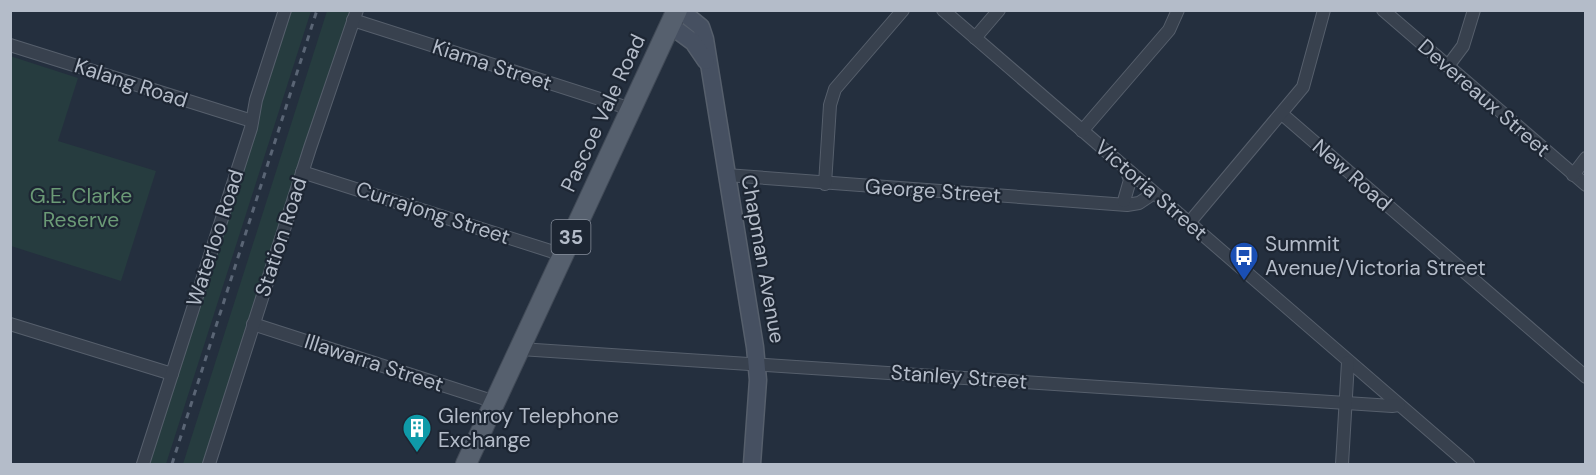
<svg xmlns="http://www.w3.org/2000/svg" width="1596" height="475" viewBox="0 0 1596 475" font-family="'DM Sans',sans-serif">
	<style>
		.green { fill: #263c3f }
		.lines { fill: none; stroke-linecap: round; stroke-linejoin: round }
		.street-casing { stroke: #565f6c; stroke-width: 14 }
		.secondary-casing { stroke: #565f6c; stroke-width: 19 }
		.primary-casing { stroke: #414a57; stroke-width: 22 }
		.street { stroke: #38414e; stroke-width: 12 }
		.secondary { stroke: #465061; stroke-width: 16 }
		.primary { stroke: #56606e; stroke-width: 20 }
		.rail { stroke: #5a6575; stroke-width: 3; stroke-dasharray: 6 6; stroke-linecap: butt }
		.labels { text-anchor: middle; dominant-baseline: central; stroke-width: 4.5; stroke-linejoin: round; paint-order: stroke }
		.shield { fill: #1d2633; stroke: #878f9c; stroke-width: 1.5 }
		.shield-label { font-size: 20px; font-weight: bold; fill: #b4bcc9 }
		.street-label { font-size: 21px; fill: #b4bcc9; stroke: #1d2633 }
		.park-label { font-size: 21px; fill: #6b9a76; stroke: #1d2633 }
		.poi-label { font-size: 21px; fill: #b4bcc9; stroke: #1d2633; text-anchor: start }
	</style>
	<rect width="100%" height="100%" fill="#242f3e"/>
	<!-- green -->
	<g class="green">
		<path d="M291,11H311L166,464H149Z"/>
		<path d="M327,11H351L324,86L204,464H183Z"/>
		<path d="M10,56L78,78L58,141L156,171L121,281L11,246Z"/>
	</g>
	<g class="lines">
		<!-- street casing -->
		<g class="street-casing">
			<g id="street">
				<path d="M943,10L1468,464"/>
				<path d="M1383,10L1586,185"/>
				<path d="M353,20L631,109"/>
				<path d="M975,38L999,10"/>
				<path d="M10,45L252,121"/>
				<path d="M1448,66L1463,46L1474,10"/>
				<path d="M1282,114L1586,377"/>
				<path d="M1082,131L1169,30L1178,10"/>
				<path d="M302,172L563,255"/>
				<path d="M726,175L1127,205L1139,203L1154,193"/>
				<path d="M1573,175L1586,158"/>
				<path d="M825,184L830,105L835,89L903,10"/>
				<path d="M1124,201L1130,180L1126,169"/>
				<path d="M1189,223L1303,87L1324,10"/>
				<path d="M10,324L172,374"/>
				<path d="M253,324L495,402"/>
				<path d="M520,349L1392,406L1399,405"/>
				<path d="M143,464L251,128L256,100L285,10"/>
				<path d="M209,464L310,148L357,10"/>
				<path d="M1342,464L1348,362"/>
			</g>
		</g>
		<!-- secondary casing -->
		<g class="secondary-casing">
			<g id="secondary">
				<path d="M680,10L701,27L705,39L755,347L758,380L752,464"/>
				<path d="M670,25L693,42L706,61"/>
			</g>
		</g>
		<!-- primary casing -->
		<g class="primary-casing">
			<path id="primary" d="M466,464L677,10"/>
		</g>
		<!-- street -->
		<use href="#street" class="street"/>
		<!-- secondary -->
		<use href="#secondary" class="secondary"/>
		<!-- primary -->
		<use href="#primary" class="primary"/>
		<!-- rail -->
		<path class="rail" d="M172,464L317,10"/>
	</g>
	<!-- icons -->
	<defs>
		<g id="bus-pin" transform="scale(1.5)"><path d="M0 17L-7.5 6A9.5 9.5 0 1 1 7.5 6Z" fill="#1a4fb4" stroke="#1d2633"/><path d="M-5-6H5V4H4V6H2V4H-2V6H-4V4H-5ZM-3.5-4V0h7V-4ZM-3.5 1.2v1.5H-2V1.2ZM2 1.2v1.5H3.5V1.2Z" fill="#fff"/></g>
		<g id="building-pin" transform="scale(1.5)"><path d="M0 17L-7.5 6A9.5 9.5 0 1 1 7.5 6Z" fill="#0f9aa8" stroke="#1d2633"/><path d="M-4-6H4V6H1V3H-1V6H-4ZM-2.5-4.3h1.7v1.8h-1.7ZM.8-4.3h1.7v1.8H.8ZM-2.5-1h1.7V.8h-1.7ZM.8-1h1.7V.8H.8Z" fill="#fff"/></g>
	</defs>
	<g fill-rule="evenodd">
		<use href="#bus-pin" x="1244" y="256"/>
		<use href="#building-pin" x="417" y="428"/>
	</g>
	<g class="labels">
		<!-- shield labels -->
		<rect class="shield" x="551.5" y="220" width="39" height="34" rx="4.5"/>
		<g class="shield-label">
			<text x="571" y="237">35</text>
		</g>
		<!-- street labels -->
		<g class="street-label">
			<text transform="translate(492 65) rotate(18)">Kiama Street</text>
			<text transform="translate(131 83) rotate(18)">Kalang Road</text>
			<text transform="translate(1484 98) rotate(41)">Devereaux Street</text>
			<text transform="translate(603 113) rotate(-65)">Pascoe Vale Road</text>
			<text transform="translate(1352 175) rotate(41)">New Road</text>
			<text transform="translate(1151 190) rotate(41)">Victoria Street</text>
			<text transform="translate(933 191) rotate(4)">George Street</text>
			<text transform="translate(433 213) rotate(18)">Currajong Street</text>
			<text transform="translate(281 237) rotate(-72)">Station Road</text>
			<text transform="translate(215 238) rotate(-72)">Waterloo Road</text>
			<text transform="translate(763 259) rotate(80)">Chapman Avenue</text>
			<text transform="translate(374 363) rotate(18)">Illawarra Street</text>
			<text transform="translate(959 377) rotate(4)">Stanley Street</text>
		</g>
		<!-- park labels -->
		<g class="park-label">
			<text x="81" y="196">G.E. Clarke<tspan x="81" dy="24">Reserve</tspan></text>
		</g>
		<!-- poi labels -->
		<g class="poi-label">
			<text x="1265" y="244">Summit<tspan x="1265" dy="24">Avenue/Victoria Street</tspan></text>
			<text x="438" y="416">Glenroy Telephone<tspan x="438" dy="24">Exchange</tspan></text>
		</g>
	</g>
	<!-- border -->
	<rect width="1596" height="475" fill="none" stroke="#b4bcc9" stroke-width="24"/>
</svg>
